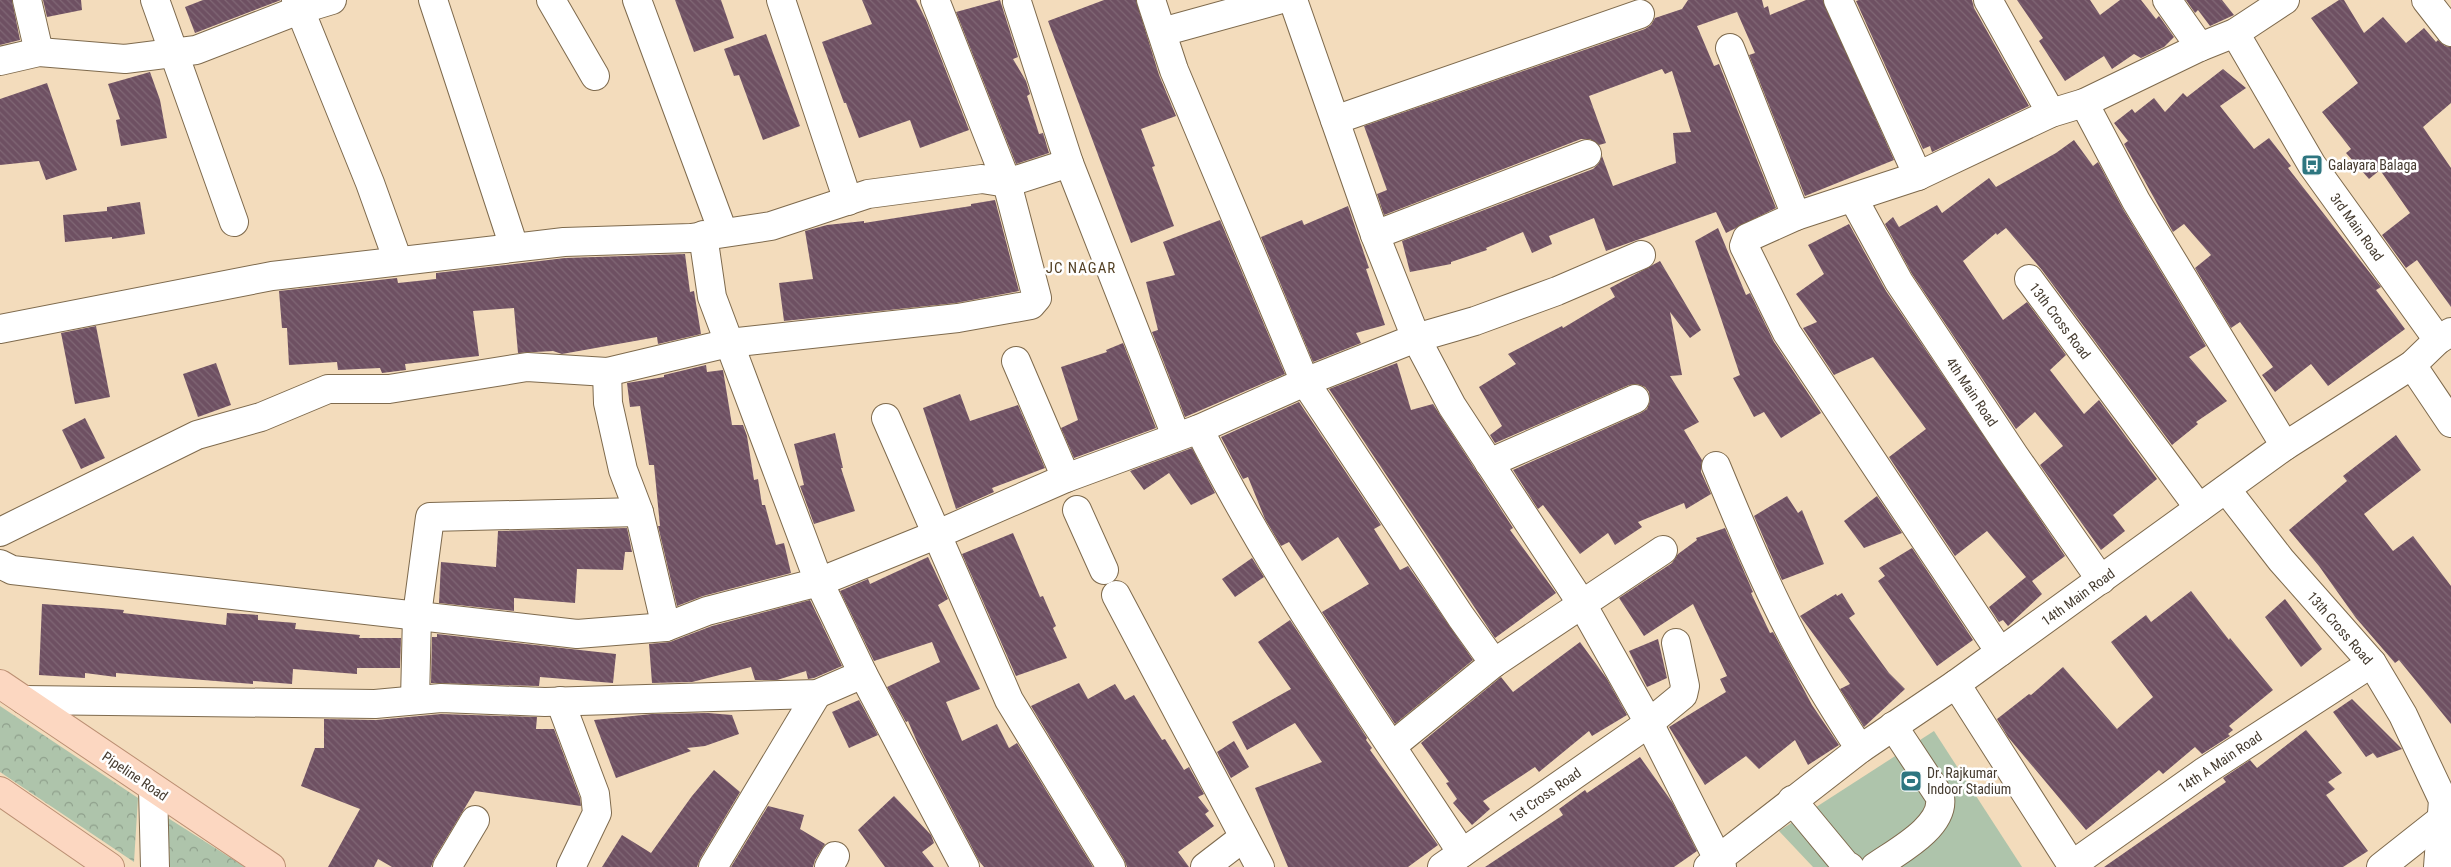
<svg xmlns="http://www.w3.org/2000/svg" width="2451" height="867" viewBox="0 0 2451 867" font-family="'Roboto Condensed',sans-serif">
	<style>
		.park { fill: url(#park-crowns) }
		.pitch { fill: #aec4ab }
		.building { fill: url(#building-back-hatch) }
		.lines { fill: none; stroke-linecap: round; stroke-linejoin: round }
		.minor-casing { stroke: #7e6a4d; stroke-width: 30 }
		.major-casing { stroke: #bb8f73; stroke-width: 30 }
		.minor { stroke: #fff; stroke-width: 28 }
		.major { stroke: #fcd7c1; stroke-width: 28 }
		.labels { text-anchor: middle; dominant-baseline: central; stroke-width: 5; stroke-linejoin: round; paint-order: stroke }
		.poi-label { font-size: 14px; fill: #453b2f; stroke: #fff; text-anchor: start }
		.street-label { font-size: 14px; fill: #453b2f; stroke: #fff }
		.neighbourhood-label { font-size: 15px; letter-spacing: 1px; fill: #534024; stroke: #fff }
	</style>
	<defs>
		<pattern id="park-crowns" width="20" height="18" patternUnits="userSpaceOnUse" patternTransform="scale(1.25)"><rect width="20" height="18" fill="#aec4ab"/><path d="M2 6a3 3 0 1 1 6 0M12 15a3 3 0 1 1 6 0" fill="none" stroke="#8fa08c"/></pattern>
		<pattern id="building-back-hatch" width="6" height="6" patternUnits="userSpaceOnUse" patternTransform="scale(1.25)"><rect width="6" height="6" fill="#6e5062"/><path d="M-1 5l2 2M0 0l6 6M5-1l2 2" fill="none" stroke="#806775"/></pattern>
	</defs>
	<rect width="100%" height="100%" fill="#f3dcbc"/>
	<!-- park -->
	<g class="park">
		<path d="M0,706L138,798L134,862L0,772Z"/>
		<path d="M168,818L245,867H170Z"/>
	</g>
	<!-- pitch -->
	<path class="pitch" d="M1934,731L2022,867H1813L1779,831Z"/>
	<!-- building -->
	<g class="building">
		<path d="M0,0H12L20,40L0,45Z"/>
		<path d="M43,0H81L82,10L47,17Z"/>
		<path d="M203,0H281L195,33L185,7Z"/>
		<path d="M675,0H721L734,38L694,52Z"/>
		<path d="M862,0H916L926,20L969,130L920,148L910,120L859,138L846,103H844L822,42L872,24Z"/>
		<path d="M1000,0L1018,57L1013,59L1026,81L1030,94L1027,96L1039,134L1043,133L1049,153L1016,164L956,12Z"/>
		<path d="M1104,0H1136L1159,75L1176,116L1141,129L1155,166L1152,167L1174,226L1131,243L1048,21Z"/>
		<path d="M1688,0H1762L1764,8L1768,6L1770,15L1806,0H1823L1894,160L1805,196L1749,55L1755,53L1737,12L1697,26L1714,66L1719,64L1776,208L1726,233L1716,212L1606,251L1594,218L1549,236L1552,244L1532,253L1523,232L1486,248L1487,250L1451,262V264L1410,272L1402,241L1593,169L1599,163L1602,156L1613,186L1676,163L1673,133L1691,132L1672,71L1665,74L1662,69L1589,96L1606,143L1599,145L1590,139H1581L1384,215L1377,194L1387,190L1364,126L1645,29L1651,25L1655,18L1682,9Z"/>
		<path d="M1859,0H1972L1974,8L2029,106L1932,152L1930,146L1923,149L1856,1Z"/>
		<path d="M2017,0H2090L2100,15L2120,0H2141L2156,19L2159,16L2174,37L2164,47L2141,58L2134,54L2112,69L2104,56L2065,81L2039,41L2043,38Z"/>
		<path d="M2186,0H2222L2234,15L2210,26L2198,10L2195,13Z"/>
		<path d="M2339,0H2344L2364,33L2383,17L2406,43L2424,28L2436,42L2438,40L2445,46L2451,47V103L2423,127L2451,168V307L2417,260L2406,268L2382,235L2410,213L2380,170L2369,179L2346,153L2351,149L2322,112L2358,83L2311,18Z"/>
		<path d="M766,34L800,126L763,140L739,75L734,76L724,49Z"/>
		<path d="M2223,69L2246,88L2220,106L2254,149L2269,138L2291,166L2288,168L2381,287L2376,290L2405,329L2328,386L2311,364L2275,392L2262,375L2273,367L2240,322L2231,328L2195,268L2211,255L2184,224L2173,232L2124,144L2128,141L2114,123L2132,109L2135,113L2154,98L2165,112L2183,93L2187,97Z"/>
		<path d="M150,72L160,100L167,138L121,146L116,120L120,119L108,84Z"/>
		<path d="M47,83L77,170L46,180L39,161L0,165V99Z"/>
		<path d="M2074,140L2093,166L2098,162L2123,209L2206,346L2189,357L2227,401L2196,422L2198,424L2172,445L2042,270L2006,228L1997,235L1996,233L1963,261L2003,320L2027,302L2066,355L2050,370L2084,414L2099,400L2157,479L2113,515L2125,531L2101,550L2040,465L2063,446L2035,412L2016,429L1912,274L1885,224L1893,217L1899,227L1937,205L1942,213L1989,178L1996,187L2056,153Z"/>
		<path d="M995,200L1019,291L956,303L784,321L779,283L813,279L805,231L827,225L864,221V223L971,206V204Z"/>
		<path d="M140,202L145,234L112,239V237L65,242L63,215L107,211V207Z"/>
		<path d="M1348,206L1369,268L1366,269L1385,325L1356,333L1361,343L1313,362L1261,237L1302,220L1304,225Z"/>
		<path d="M1220,220L1285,374L1185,417L1152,332L1158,330L1146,282L1175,275L1163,242Z"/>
		<path d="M1849,224L1886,291L2065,556L2032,581L2042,594L2008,626L2003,620L1999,622L1989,607L2026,577L1987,531L1955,556L1889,457L1926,429L1873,357L1834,375L1803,328L1817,322L1796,294L1824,274L1808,245Z"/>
		<path d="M1718,228L1746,295L1750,293L1774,342L1821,413L1781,438L1764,412L1754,417L1733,378L1740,375L1695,241Z"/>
		<path d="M685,254L690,292L694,291L701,334L658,344L657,337L562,354L553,351L518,353L514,308L473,311L479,356L405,364L406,370L382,373L380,368L338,370L337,362L289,365L287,328H282L279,291L397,278L398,283L436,279V273L565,258Z"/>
		<path d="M1660,261L1701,330L1690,338L1670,312L1682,375L1670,376L1699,422L1684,430L1702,460L1701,472L1711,494L1686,509L1684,503L1638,522L1642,527L1615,545L1608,533L1580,554L1543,505L1538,509L1513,470L1641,413L1647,409L1650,401L1649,392L1645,387L1637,384L1629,385L1495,443L1490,435L1502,426L1479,387L1516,364L1508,354L1562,326L1563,328L1615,297L1610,288Z"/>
		<path d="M96,326L110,397L75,404L61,333Z"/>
		<path d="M1123,343L1156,428L1074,458L1061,428L1078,420L1061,367L1107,352L1106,350Z"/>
		<path d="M216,363L231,405L198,417L183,374Z"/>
		<path d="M1397,363L1411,410L1433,404L1513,528L1510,530L1556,593L1495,638L1329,389Z"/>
		<path d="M706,365L707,372L723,370L732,425H743L747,436L754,480L758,479L762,505H765L776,545L784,543L791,573L703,596L677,606L658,526H660L654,465H649L640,406L630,407L627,383L664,377V375Z"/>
		<path d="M960,394L970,421L1018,405L1045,468L992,488L994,492L956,509L923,408Z"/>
		<path d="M1299,402L1381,525L1374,529L1400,570L1408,566L1473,660L1395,724L1322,612L1369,584L1338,537L1302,561L1289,542L1281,546L1265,519L1248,477L1243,479L1221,437Z"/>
		<path d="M85,418L105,458L81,469L62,430Z"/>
		<path d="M835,433L843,468H841L855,511L814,524L800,486L804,485L794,444Z"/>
		<path d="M2396,435L2421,470L2364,514L2393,551L2413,536L2451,586V724L2399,660L2395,663L2356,618L2319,566L2289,530L2347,481L2343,476Z"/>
		<path d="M1192,448L1215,493L1191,505L1169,473L1144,490L1130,471Z"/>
		<path d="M1787,496L1798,513L1802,510L1824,564L1782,580L1754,516Z"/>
		<path d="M1877,496L1902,533L1864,548L1844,521Z"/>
		<path d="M627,528L632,552H625L623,570L577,569L575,603L514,598V611L439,603L441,562L496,567L498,531Z"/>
		<path d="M1725,528L1753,592L1751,593L1770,633L1773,632L1812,705L1839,745L1808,765L1795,740L1759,769L1746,756L1705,785L1669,727L1726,692L1720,679L1727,676L1693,604L1644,636L1619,598L1672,563L1678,554L1697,540L1696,538Z"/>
		<path d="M1013,533L1040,597L1043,596L1056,626L1053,628L1067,658L1016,676L962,554Z"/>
		<path d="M1912,548L1973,640L1937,666L1878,581L1885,576L1879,568Z"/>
		<path d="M928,557L948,599L938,605L980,689L946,702L962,741L997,724L1009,748L1017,743L1093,867H984L979,861L918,744L908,721L906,722L887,687L940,662L932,642L874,661L840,591L868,579L870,584Z"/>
		<path d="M1252,558L1264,577L1235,597L1222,579Z"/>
		<path d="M2191,591L2229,640L2230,638L2273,690L2229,726L2233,730L2228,734L2230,736L2202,754L2195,747L2163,774L2159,770L2086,830L2008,737L1997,719L2029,694L2031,695L2063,667L2117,729L2153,697L2111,642L2146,615L2151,622Z"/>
		<path d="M1842,593L1855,614L1849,618L1889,673L1905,689L1864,727L1840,689L1850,684L1800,616L1836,594L1837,596Z"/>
		<path d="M2285,599L2322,649L2301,667L2265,617Z"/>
		<path d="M810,600L842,666L814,678L808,679L806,671L777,680H755L751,667L692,682L652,683L649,644L670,642L712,626Z"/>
		<path d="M42,604L101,608L124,610L123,613L226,625L227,613L258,615V620L296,623L295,629L360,635L359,638H401L400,668H357V674L293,669L292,684L253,681V684L116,673V677L85,673V678L39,675Z"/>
		<path d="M1290,620L1367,738L1366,740L1372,748L1370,750L1438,845L1408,867H1288L1255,788L1322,762L1295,723L1247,750L1232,722L1291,689L1258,642Z"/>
		<path d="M437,634L616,654L613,683L540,677L539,686L431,683L432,637H437Z"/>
		<path d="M1658,639L1667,678L1647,687L1629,651Z"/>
		<path d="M1580,642L1607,679L1627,715L1592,736L1589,731L1539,772L1535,767L1483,801L1490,809L1472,825L1453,803L1457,799L1446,783L1449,782L1421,743L1501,677L1513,692Z"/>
		<path d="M1079,683L1088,699L1115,684L1125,700L1134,695L1162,740L1165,739L1184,770L1189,767L1204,794L1198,797L1209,811L1205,814L1214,826L1178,852L1189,867H1127L1124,859L1031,706Z"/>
		<path d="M2352,699L2402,749L2377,758L2373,753L2366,757L2333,712Z"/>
		<path d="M859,700L878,735L849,748L832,712Z"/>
		<path d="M708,713L732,715L739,734L705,746L687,748L691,751L616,778L594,720L652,714Z"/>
		<path d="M441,714L537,717L536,729H554L580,798L581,806L475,791L434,859L431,867H392L378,859L374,867H328L360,809L301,786L315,748H324V719L376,720Z"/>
		<path d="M2306,730L2342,773L2328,782L2335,789L2326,795L2368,851L2343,867H2104L2226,782L2223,778L2250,760L2257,768Z"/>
		<path d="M1234,741L1249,767L1231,778L1217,752Z"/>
		<path d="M1640,757L1672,802L1697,851L1674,867H1485L1563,815L1559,809L1585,790L1587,793Z"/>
		<path d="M714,770L740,792L700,859L697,867H602L622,835L651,853L692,796Z"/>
		<path d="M894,796L931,835L934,843L922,852L934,867H885L858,830Z"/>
		<path d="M768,806L804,815L800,829L825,844L815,860L813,867H731Z"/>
	</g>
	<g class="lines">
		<!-- minor casing -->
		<g class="minor-casing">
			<g id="minor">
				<path d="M27,0L39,52"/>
				<path d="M155,0L234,222"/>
				<path d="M296,0L370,183L398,261"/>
				<path d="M433,0L514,247"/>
				<path d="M551,0L595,76"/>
				<path d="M637,0L723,232"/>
				<path d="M781,0L848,201"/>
				<path d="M1151,0L1174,70L1305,382L1461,617L1494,663L1663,550"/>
				<path d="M1293,0L1375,235L1416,338L1452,406L1582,604L1649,723L1722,867"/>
				<path d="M1838,0L1918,176"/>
				<path d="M1988,0L2051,113"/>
				<path d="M2167,0L2200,47"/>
				<path d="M2426,0L2451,32"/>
				<path d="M1017,2L1069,163L1176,436"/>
				<path d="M1162,32L1278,0"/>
				<path d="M2235,33L2312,165L2438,340"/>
				<path d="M1730,48L1796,216"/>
				<path d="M0,61L39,52L125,59L196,50L299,10L332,0"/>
				<path d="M2084,103L2136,201L2285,446"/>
				<path d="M1335,120L1640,14"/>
				<path d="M1853,198L1899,282L2014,455L2101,580"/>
				<path d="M703,235L712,297L819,582L863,674L965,867"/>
				<path d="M1375,235L1587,154"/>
				<path d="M2029,279L2199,508"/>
				<path d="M0,329L272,276L564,242L691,238L771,226L868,194L982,179L1007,183L935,0"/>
				<path d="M1016,361L1066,478"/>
				<path d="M2412,365L2451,423"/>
				<path d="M607,372L608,403L623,470L639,512L666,627"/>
				<path d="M886,418L1009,700L1111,867"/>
				<path d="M1199,429C1273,577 1371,714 1462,853"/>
				<path d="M1489,463L1635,399"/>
				<path d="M1716,466C1740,524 1764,582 1793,637C1813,676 1836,712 1860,749"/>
				<path d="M2226,489L2281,560L2372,663L2403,715L2443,800L2438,867"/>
				<path d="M1077,510L1104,570"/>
				<path d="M0,532L197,435L261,417L328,389H389L527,367L607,372L729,343L958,318L1031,305L1037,298L1036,294L1007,183L1069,163"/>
				<path d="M0,564L12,570L577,634L666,627L707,611L819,582L938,534L1066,478L1199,429L1305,382L1416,338L1475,321L1557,291L1641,255"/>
				<path d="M1116,595L1260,867"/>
				<path d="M2000,652L1787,333L1744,246L1747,238L1796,216L1918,176L2051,113L2084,103L2200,47L2235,33L2285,0"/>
				<path d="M1956,684L2073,867"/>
				<path d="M24,700L375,704L441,698L545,702L817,694L863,674"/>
				<path d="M415,700L417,615L430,517L639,512"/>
				<path d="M560,701L595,794L597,813L571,867"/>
				<path d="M1392,746L1494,663"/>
				<path d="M153,788L155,867"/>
				<path d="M1792,800L1845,864L1850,867"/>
				<path d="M2072,865L2205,771L2372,663"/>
				<path d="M447,867L475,820"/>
				<path d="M713,867L817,694"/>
				<path d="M829,867L835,856"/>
				<path d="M1205,867L1244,837"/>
				<path d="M1442,867L1649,723L1683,695L1685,686L1676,643"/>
				<path d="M1708,867L1860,749L1956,684L2285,446L2412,365L2438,340L2451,332"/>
				<path d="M1875,867C1896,852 1945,827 1940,797L1893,726"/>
				<path d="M2381,867L2443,818"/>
			</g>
		</g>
		<!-- major casing -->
		<g class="major-casing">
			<g id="major">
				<path d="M0,684L271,867"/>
				<path d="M0,791L110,867"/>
			</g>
		</g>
		<!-- minor -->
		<use href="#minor" class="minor"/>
		<!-- major -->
		<use href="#major" class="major"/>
	</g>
	<!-- icons -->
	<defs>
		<g id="bus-square" transform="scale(1.125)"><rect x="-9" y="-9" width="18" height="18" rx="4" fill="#2e7680" stroke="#fff"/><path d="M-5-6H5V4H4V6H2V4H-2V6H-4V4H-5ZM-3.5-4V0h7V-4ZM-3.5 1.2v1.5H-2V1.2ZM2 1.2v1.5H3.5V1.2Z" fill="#fff"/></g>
		<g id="stadium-square" transform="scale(1.125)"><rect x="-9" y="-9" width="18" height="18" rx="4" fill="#2e7680" stroke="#fff"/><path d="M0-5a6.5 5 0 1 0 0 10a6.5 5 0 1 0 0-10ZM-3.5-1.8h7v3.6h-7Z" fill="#fff"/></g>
	</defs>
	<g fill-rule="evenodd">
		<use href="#bus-square" x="2312" y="165"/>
		<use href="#stadium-square" x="1911" y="781"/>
	</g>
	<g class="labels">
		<!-- poi labels -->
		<g class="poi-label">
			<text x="2328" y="165">Galayara Balaga</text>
			<text x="1927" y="773">Dr. Rajkumar<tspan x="1927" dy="16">Indoor Stadium</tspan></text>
		</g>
		<!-- street labels -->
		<g class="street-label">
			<text transform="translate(2357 227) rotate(54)">3rd Main Road</text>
			<text transform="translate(2060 321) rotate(53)">13th Cross Road</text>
			<text transform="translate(1972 392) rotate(56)">4th Main Road</text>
			<text transform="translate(2078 597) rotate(-36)">14th Main Road</text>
			<text transform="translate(2340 628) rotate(49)">13th Cross Road</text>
			<text transform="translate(2220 762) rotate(-34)">14th A Main Road</text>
			<text transform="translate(135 776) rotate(34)">Pipeline Road</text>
			<text transform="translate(1545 795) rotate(-35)">1st Cross Road</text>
		</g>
		<!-- neighbourhood labels -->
		<g class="neighbourhood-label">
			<text x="1081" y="268">JC NAGAR</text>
		</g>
	</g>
</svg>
